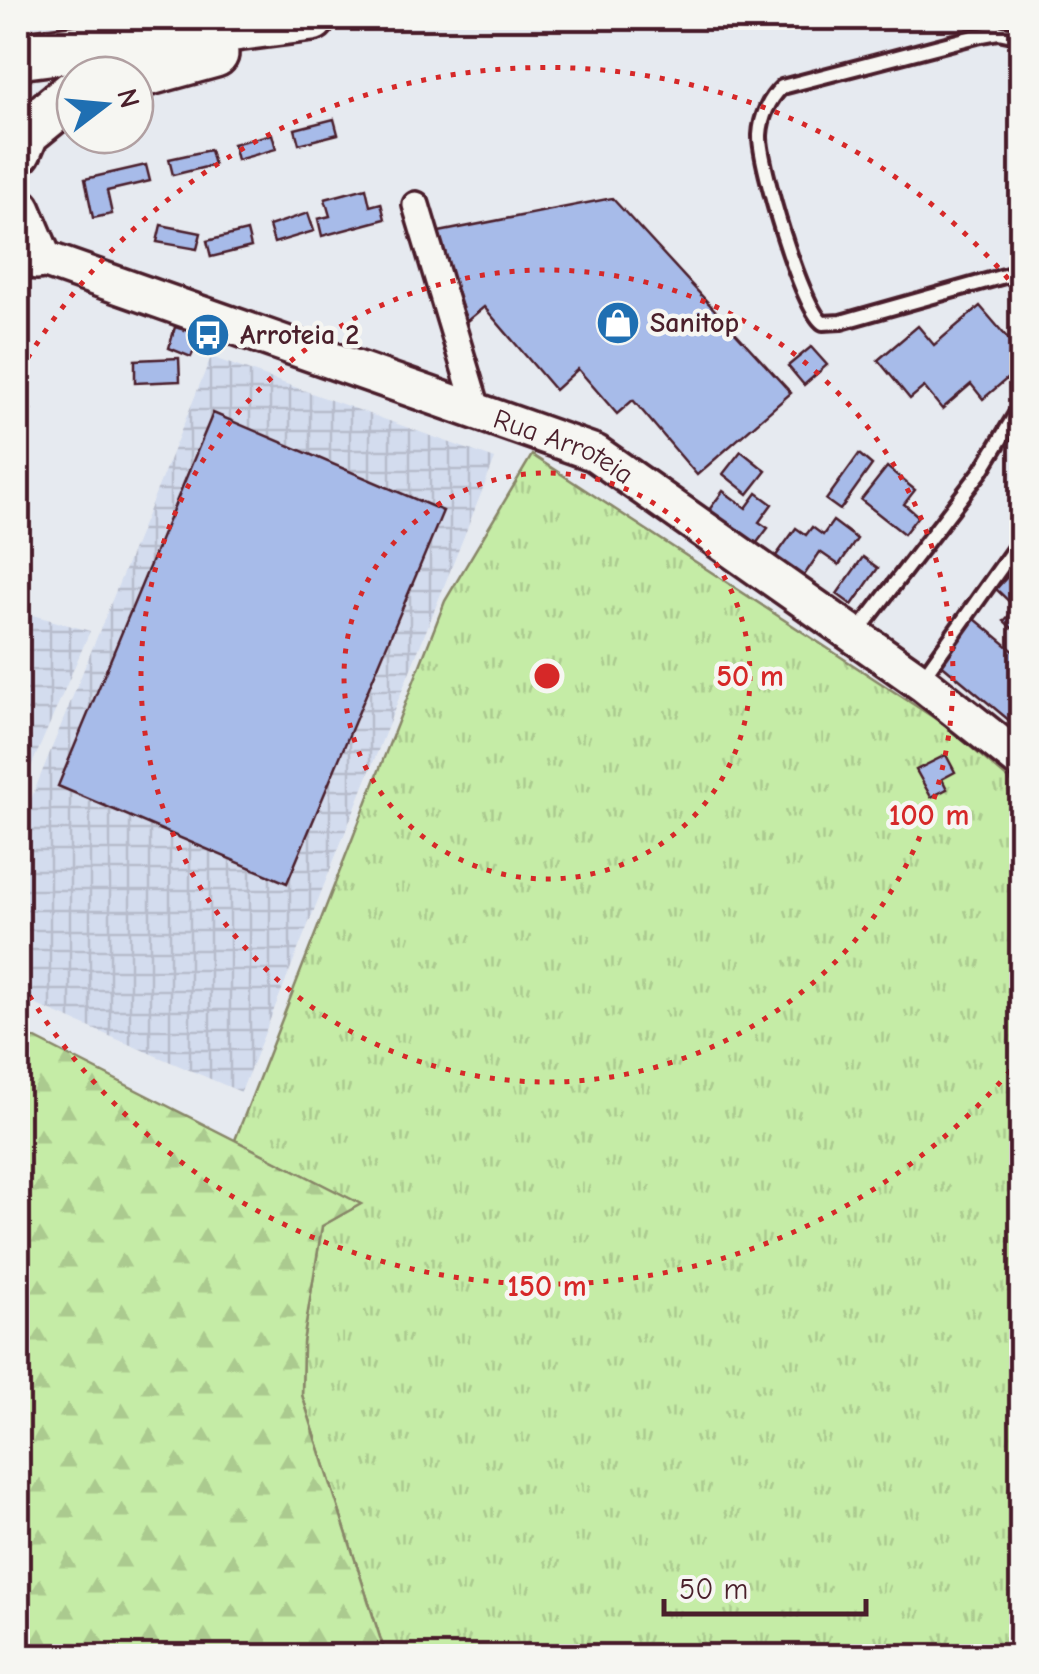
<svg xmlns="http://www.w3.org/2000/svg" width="1039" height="1674" viewBox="0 0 1039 1674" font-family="'Comic Neue',sans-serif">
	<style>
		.industrial { fill: url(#industrial-grid) }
		.grass { fill: url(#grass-tufts); stroke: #888668; stroke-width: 2.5 }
		.forest { fill: url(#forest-firs); stroke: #888668; stroke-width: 2.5 }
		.building { fill: #a7bbe9; stroke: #4a1f2b; stroke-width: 2.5 }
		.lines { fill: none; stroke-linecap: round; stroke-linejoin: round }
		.lane-casing { stroke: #4a1f2b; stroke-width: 20 }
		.street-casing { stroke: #4a1f2b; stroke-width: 32 }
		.secondary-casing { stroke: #4a1f2b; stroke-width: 42 }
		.highway-casing { stroke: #4a1f2b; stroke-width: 52 }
		.lane { stroke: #f6f6f2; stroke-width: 12 }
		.street { stroke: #f6f6f2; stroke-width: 25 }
		.secondary { stroke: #f6f6f2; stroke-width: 35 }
		.highway { stroke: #f6f6f2; stroke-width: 45 }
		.ring { fill: none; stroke: #d62828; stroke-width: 5; stroke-dasharray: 5 10 }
		.labels { text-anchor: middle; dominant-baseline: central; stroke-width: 9; stroke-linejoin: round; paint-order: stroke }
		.poi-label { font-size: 28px; font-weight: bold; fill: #4a1f2b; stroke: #f6f6f2; text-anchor: start }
		.street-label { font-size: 28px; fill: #4a1f2b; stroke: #f6f6f2 }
		.centre { fill: #d62828; stroke: #f6f6f2; stroke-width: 5 }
		.ring-label { font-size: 30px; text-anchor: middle; font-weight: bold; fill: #d62828; stroke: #f6f6f2; stroke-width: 9; stroke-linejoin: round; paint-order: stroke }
	</style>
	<defs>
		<pattern id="industrial-grid" width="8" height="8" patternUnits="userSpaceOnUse" patternTransform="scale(2.5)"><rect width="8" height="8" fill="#d3dcee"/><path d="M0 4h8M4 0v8" fill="none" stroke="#b7bccc"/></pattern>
		<pattern id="grass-tufts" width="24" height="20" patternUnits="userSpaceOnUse" patternTransform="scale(2.5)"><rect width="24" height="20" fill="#c5eca6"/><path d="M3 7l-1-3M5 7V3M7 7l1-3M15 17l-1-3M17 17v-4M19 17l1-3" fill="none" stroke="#abca8f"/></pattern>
		<pattern id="forest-firs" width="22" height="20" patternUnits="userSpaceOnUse" patternTransform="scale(2.5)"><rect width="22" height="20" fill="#c5eca6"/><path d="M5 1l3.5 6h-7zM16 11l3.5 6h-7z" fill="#abca8f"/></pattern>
	</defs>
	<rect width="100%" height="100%" fill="#e6eaf0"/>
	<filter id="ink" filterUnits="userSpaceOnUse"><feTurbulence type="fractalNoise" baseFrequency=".01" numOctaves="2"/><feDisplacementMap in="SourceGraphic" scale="20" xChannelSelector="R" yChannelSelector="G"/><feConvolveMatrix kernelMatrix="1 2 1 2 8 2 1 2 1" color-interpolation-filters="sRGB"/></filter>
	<g filter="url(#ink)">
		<!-- industrial -->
		<g class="industrial">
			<path d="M211,357L495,459L241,1092L18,997V831Z"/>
			<path d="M18,611L90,631L18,797Z"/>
		</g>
		<!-- grass -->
		<path class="grass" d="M532,455L945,725L1021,790V1656H386L302,1395L303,1342L322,1226L360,1204L235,1140L445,601Z"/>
		<!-- forest -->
		<path class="forest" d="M18,1030L361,1204L322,1226L303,1342L302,1395L386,1656H18Z"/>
		<!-- building -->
		<g class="building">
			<path d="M334,119L338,134L299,144L295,129Z"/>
			<path d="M272,134L276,149L237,160L233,144Z"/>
			<path d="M210,150L214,165L173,175L169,159Z"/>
			<path d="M146,165L150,181L107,191L112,214L93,218L85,179Z"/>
			<path d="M366,188L370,206L381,203L385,219L322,236L318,219L330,216L325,199Z"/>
			<path d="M612,198L791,393L697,475L633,400L617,414L578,369L555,390L484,307L467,321L434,233Z"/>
			<path d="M308,213L314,231L274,243L269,226Z"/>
			<path d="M161,225L201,233L197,249L157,242Z"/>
			<path d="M247,231L251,247L211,257L207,241Z"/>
			<path d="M980,306L1022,355V366L983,399L971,384L942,409L924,387L910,399L878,360L918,326L934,345Z"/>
			<path d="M175,327L201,335L191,357L169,348Z"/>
			<path d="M811,347L827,365L804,385L788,366Z"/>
			<path d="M179,358L180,381L135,383V360Z"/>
			<path d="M18,406L31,410L18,450Z"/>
			<path d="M213,413L443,511L287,883L58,786Z"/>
			<path d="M741,451L766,471L748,494L723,474Z"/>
			<path d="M859,454L872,465L840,510L826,500Z"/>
			<path d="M887,467L915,490L904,504L918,516L904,534L861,500Z"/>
			<path d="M723,491L746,508L757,493L772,504L759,522L768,528L756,544L709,510Z"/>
			<path d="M833,521L857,539L839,565L820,552L801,580L773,560L796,528L806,535L812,527L823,535Z"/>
			<path d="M863,557L878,568L852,605L837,594Z"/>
			<path d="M1011,573L1022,583V637L1004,621L1016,608L996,589Z"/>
			<path d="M975,619L1022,658V731L939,662Z"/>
			<path d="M946,755L955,772L942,779L947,789L931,797L916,770Z"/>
		</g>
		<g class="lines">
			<!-- lane casing -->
			<g class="lane-casing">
				<g id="lane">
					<path d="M1022,37L998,32L977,36L782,87C769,99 761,117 760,135C759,163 802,309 823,323L841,322L1022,271"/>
					<path d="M856,634L982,470L1022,404"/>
					<path d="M921,680L1014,549L1022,555"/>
				</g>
			</g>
			<!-- street casing -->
			<g class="street-casing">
				<path id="street" d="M416,205L477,409"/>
			</g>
			<!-- secondary casing -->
			<g class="secondary-casing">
				<g id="secondary">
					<path id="s1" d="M18,250L595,453L925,685L1022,762"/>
				</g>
			</g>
			<!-- highway casing -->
			<g class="highway-casing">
				<g id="highway">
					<path d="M18,56L312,18"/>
					<path d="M135,76L215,54"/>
					<path d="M18,151L26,132L75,92"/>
					<path d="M18,211L37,256"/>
				</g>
			</g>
			<!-- lane -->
			<use href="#lane" class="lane"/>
			<!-- street -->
			<use href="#street" class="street"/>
			<!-- secondary -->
			<use href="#secondary" class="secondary"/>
			<!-- highway -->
			<use href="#highway" class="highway"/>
		</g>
	</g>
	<!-- distance rings -->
	<g class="ring">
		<circle cx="547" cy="676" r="203"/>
		<circle cx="547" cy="676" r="406"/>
		<path d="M1020 1059A609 609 0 0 1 20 980M20 371A609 609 0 0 1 1020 293"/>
	</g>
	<!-- icons -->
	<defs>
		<g id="shop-disc" transform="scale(2.25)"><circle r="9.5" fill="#1f6fb2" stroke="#f6f6f2"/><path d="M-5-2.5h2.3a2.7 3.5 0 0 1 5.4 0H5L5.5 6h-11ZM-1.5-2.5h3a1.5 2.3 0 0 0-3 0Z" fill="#fff"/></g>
		<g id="bus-disc" transform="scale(2.25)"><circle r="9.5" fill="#1f6fb2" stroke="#f6f6f2"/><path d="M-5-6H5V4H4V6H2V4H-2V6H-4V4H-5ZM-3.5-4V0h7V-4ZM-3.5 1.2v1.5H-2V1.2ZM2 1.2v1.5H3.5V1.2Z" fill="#fff"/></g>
	</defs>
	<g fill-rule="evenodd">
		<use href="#shop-disc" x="618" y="323"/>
		<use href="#bus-disc" x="208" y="335"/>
	</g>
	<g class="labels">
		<!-- poi labels -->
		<g class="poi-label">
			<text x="650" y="323">Sanitop</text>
			<text x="240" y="335">Arroteia 2</text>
		</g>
		<!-- street labels -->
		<g class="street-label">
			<text stroke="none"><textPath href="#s1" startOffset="580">Rua Arroteia</textPath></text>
		</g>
	</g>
	<circle cx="547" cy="676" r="15" class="centre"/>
	<g class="ring-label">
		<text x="750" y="686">50 m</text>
		<text x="929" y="825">100 m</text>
		<text x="547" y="1296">150 m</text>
	</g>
	<!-- margin -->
	<rect width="1039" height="1674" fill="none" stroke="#f6f6f2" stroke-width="60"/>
	<rect x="30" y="30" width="979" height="1614" fill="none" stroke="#4a1f2b" stroke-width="4" filter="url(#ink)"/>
	<!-- north arrow -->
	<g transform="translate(105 105) rotate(74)"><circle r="48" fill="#f6f6f2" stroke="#b1a0a2" stroke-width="2.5"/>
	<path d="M0-8L18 38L0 25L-18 38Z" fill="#1f6fb2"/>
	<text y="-15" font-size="28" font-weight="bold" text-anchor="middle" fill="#4a1f2b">N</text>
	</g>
	<!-- scale -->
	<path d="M664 1599v15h202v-15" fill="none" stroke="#4a1f2b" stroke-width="5"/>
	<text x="679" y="1599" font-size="30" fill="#4a1f2b" stroke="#f6f6f2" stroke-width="8" paint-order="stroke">50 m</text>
</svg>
